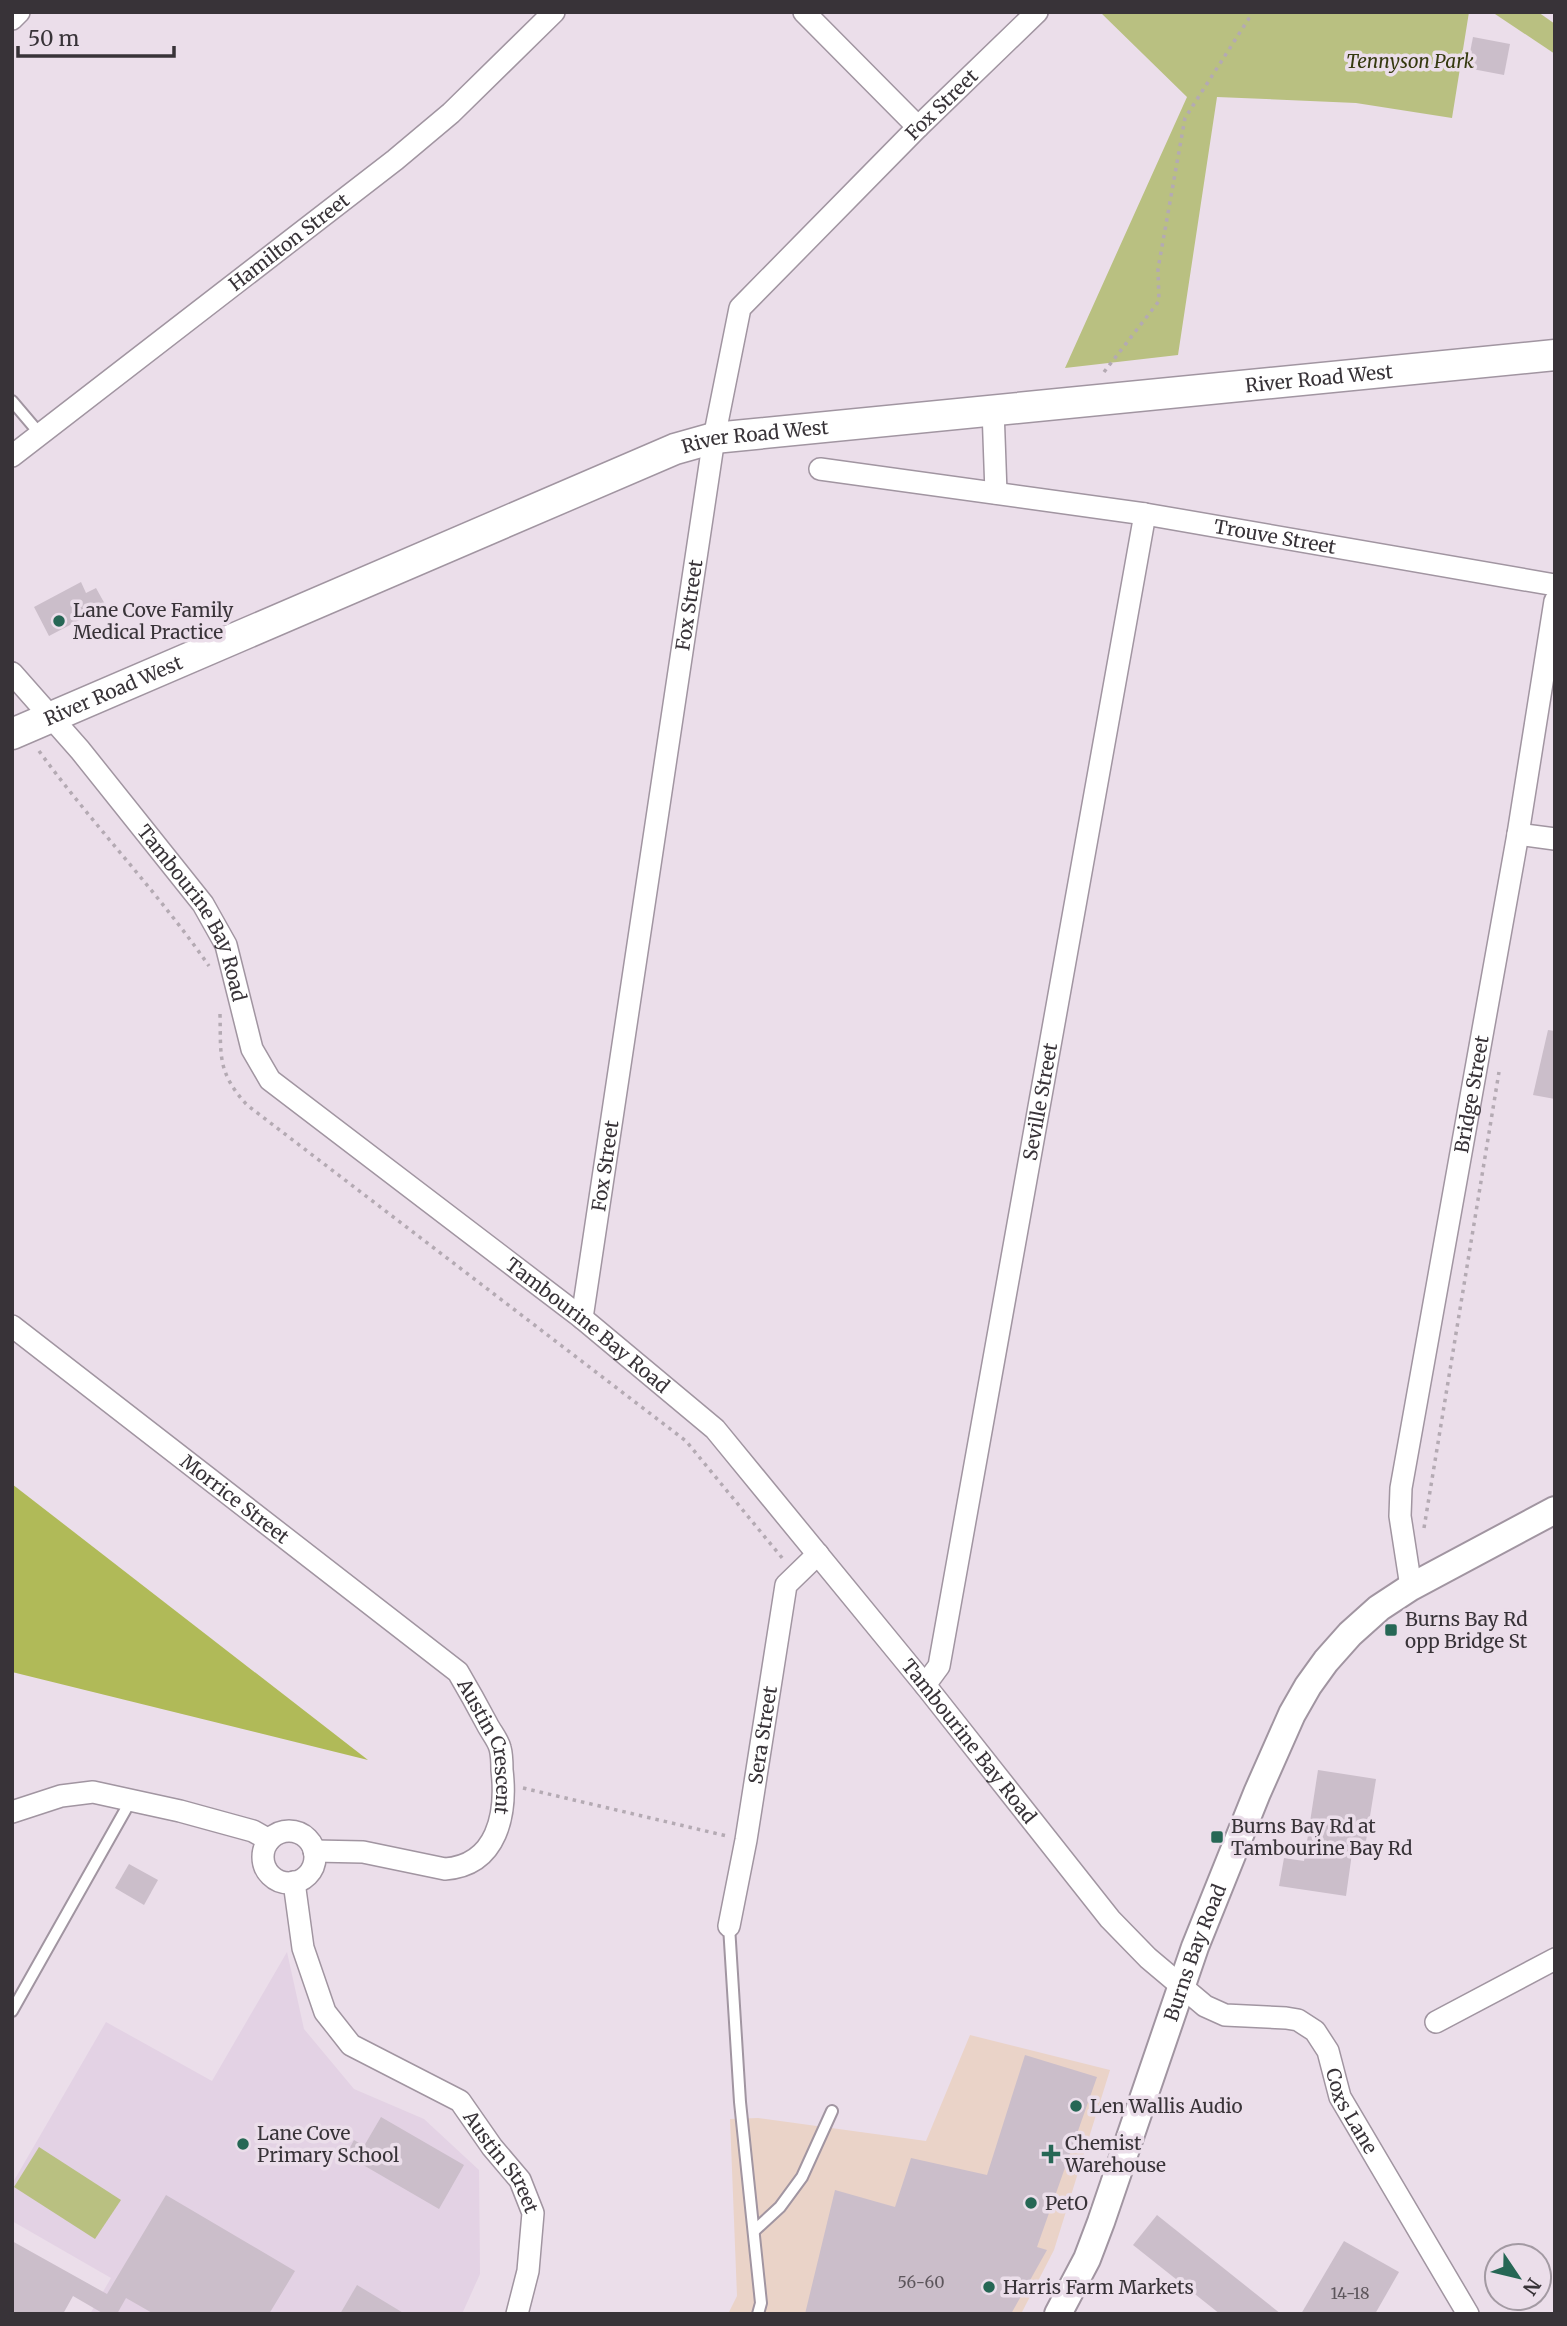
<svg xmlns="http://www.w3.org/2000/svg" width="1567" height="2326" viewBox="0 0 1567 2326" font-family="Merriweather,serif">
	<style>
		.commercial { fill: #ead3c8 }
		.education { fill: #e3d2e4 }
		.green { fill: #b9c081 }
		.forest { fill: #b0ba58 }
		.building { fill: #cbbeca }
		.lines { fill: none; stroke-linecap: round; stroke-linejoin: round }
		.service-casing { stroke: #a195a1; stroke-width: 14 }
		.minor-casing { stroke: #a195a1; stroke-width: 24 }
		.tertiary-casing { stroke: #a195a1; stroke-width: 30 }
		.secondary-casing { stroke: #a195a1; stroke-width: 33 }
		.path { stroke: #b4aab3; stroke-width: 3.5; stroke-dasharray: 3.5 5; stroke-linecap: butt }
		.service { stroke: #fff; stroke-width: 10 }
		.minor { stroke: #fff; stroke-width: 21 }
		.tertiary { stroke: #fff; stroke-width: 26 }
		.secondary { stroke: #fff; stroke-width: 30 }
		.poi-dot { fill: #266755; stroke: #ebdeea; stroke-width: 2.5 }
		.labels { text-anchor: middle; dominant-baseline: central; stroke-width: 7; stroke-linejoin: round; paint-order: stroke }
		.number-label { font-size: 16px; fill: #5d565c }
		.park-label { font-size: 19px; font-style: italic; fill: #363a10; stroke: #ebdeea }
		.street-label { font-size: 19px; fill: #383338; stroke: #ebdeea }
		.poi-label { font-size: 19px; fill: #383338; stroke: #ebdeea; text-anchor: start }
	</style>
	<rect width="100%" height="100%" fill="#ebdeea"/>
	<!-- commercial -->
	<path class="commercial" d="M970,2035L1110,2070L1054,2250L1021,2314H728L737,2296L730,2119L758,2118L926,2141Z"/>
	<!-- education -->
	<path class="education" d="M287,1952L304,2029L354,2089L424,2119L479,2170L480,2274L462,2314H90L111,2278L12,2221V2184L106,2022L212,2081Z"/>
	<!-- green -->
	<g class="green">
		<path d="M1100,12H1469L1452,118L1356,103L1217,97L1178,355L1065,368L1187,97Z"/>
		<path d="M1492,12H1538L1555,24V54Z"/>
		<path d="M39,2147L121,2200L95,2239L14,2187Z"/>
	</g>
	<!-- forest -->
	<path class="forest" d="M12,1484L368,1760L12,1672Z"/>
	<!-- building -->
	<g class="building">
		<path d="M1473,37L1510,44L1504,75L1467,68Z"/>
		<path d="M81,582L86,593L96,588L106,606L49,636L34,607Z"/>
		<path d="M1548,1030L1555,1031V1099L1533,1095Z"/>
		<path d="M1318,1770L1376,1779L1366,1841L1354,1839L1346,1896L1279,1886L1284,1858L1304,1861Z"/>
		<path d="M129,1864L158,1880L144,1905L115,1888Z"/>
		<path d="M1025,2055L1097,2077L1037,2247L1047,2250L1011,2314H805L835,2190L895,2207L911,2158L987,2175Z"/>
		<path d="M381,2117L464,2165L439,2209L346,2155L354,2140L364,2146Z"/>
		<path d="M166,2195L295,2271L269,2314H154L126,2298L117,2314H104L73,2296L63,2314H12V2241L107,2294Z"/>
		<path d="M1157,2215L1281,2314H1220L1133,2245Z"/>
		<path d="M1344,2241L1399,2272L1375,2314H1301Z"/>
		<path d="M357,2285L405,2314H340Z"/>
	</g>
	<g class="lines">
		<!-- service casing -->
		<g class="service-casing">
			<g id="service">
				<path d="M12,401L40,434"/>
				<path d="M729,1926L740,2102L761,2303L758,2314"/>
				<path d="M12,2011L131,1800"/>
				<path d="M754,2231L780,2207L802,2177L832,2111"/>
			</g>
		</g>
		<!-- minor casing -->
		<g class="minor-casing">
			<g id="minor">
				<path d="M804,12L918,127"/>
				<path d="M12,19L19,12"/>
				<path d="M993,409L996,493"/>
				<path id="s1" d="M12,456L395,160L451,113L554,12"/>
				<path id="s2" d="M820,469L1145,514L1555,585"/>
				<path id="s3" d="M12,673L80,750L203,904L226,945L252,1049L270,1080L582,1318L715,1429L925,1685L1110,1919L1148,1958L1205,2006L1225,2015L1286,2018L1298,2020L1315,2031L1328,2051L1340,2097L1468,2314"/>
				<path d="M1518,834L1555,839"/>
				<path id="s4" d="M582,1318L714,438L740,308L918,127L1037,12"/>
				<path id="s5" d="M12,1326L458,1672C468,1689 478,1707 487,1724C491,1732 498,1740 500,1748C502,1755 502,1763 502,1770C507,1813 498,1865 445,1869L363,1852L314,1851"/>
				<path id="s6" d="M1411,1587L1400,1516L1401,1488L1518,834L1555,601"/>
				<path id="s7" d="M925,1685L939,1666L1145,514"/>
				<path d="M12,1812L61,1796L93,1792L180,1811L253,1831L269,1840"/>
				<circle cx="289" cy="1857" r="26"/>
				<path id="s8" d="M294,1882L303,1948L325,2012L351,2045L460,2101L492,2147L520,2180L533,2213L528,2271L517,2314"/>
				<path id="s9" d="M729,1926L746,1840L786,1585L818,1554"/>
				<path d="M1436,2022L1555,1959"/>
			</g>
		</g>
		<!-- tertiary casing -->
		<g class="tertiary-casing">
			<g id="tertiary">
				<path id="s10" d="M1058,2314L1087,2259L1101,2222L1195,1947L1257,1793L1292,1714L1308,1686L1326,1661L1350,1634L1379,1608L1411,1587L1555,1510"/>
			</g>
		</g>
		<!-- secondary casing -->
		<g class="secondary-casing">
			<g id="secondary">
				<path id="s11" d="M12,734L675,449L714,438L1555,355"/>
			</g>
		</g>
		<!-- path -->
		<g class="path">
			<path d="M1104,372L1159,301L1158,269L1185,118L1253,12"/>
			<path d="M39,751C93,825 157,891 209,966"/>
			<path d="M220,1014C221,1056 217,1072 247,1105L686,1441L783,1559"/>
			<path d="M1424,1528L1499,1072"/>
			<path d="M523,1788L727,1836"/>
		</g>
		<!-- service -->
		<use href="#service" class="service"/>
		<!-- minor -->
		<use href="#minor" class="minor"/>
		<!-- tertiary -->
		<use href="#tertiary" class="tertiary"/>
		<!-- secondary -->
		<use href="#secondary" class="secondary"/>
	</g>
	<!-- markers -->
	<g class="poi-dot">
		<circle cx="59" cy="621" r="7"/>
		<rect x="1384" y="1623" width="14" height="14" rx="3.5"/>
		<rect x="1210" y="1830" width="14" height="14" rx="3.5"/>
		<circle cx="1076" cy="2106" r="7"/>
		<circle cx="243" cy="2144" r="7"/>
		<path d="M1047.5 2143.5h7v7h7v7h-7v7h-7v-7h-7v-7h7z"/>
		<circle cx="1031" cy="2203" r="7"/>
		<circle cx="989" cy="2287" r="7"/>
	</g>
	<g class="labels">
		<!-- number labels -->
		<g class="number-label">
			<text x="921" y="2282">56-60</text>
			<text x="1350" y="2293">14-18</text>
		</g>
		<!-- park labels -->
		<g class="park-label">
			<text x="1410" y="61">Tennyson Park</text>
		</g>
		<!-- street labels -->
		<g class="street-label">
			<text stroke="none"><textPath href="#s4" startOffset="1309">Fox Street</textPath></text>
			<text stroke="none"><textPath href="#s1" startOffset="350">Hamilton Street</textPath></text>
			<text stroke="none"><textPath href="#s11" startOffset="1370">River Road West</textPath></text>
			<text stroke="none"><textPath href="#s11" startOffset="803">River Road West</textPath></text>
			<text stroke="none"><textPath href="#s2" startOffset="460">Trouve Street</textPath></text>
			<text stroke="none"><textPath href="#s4" startOffset="721">Fox Street</textPath></text>
			<text stroke="none"><textPath href="#s11" startOffset="110">River Road West</textPath></text>
			<text stroke="none"><textPath href="#s3" startOffset="303">Tambourine Bay Road</textPath></text>
			<text stroke="none"><textPath href="#s6" startOffset="500">Bridge Street</textPath></text>
			<text stroke="none"><textPath href="#s7" startOffset="597">Seville Street</textPath></text>
			<text stroke="none"><textPath href="#s4" startOffset="154">Fox Street</textPath></text>
			<text stroke="none"><textPath href="#s3" startOffset="891">Tambourine Bay Road</textPath></text>
			<text stroke="none"><textPath href="#s5" startOffset="282">Morrice Street</textPath></text>
			<text stroke="none"><textPath href="#s9" startOffset="194">Sera Street</textPath></text>
			<text stroke="none"><textPath href="#s3" startOffset="1458">Tambourine Bay Road</textPath></text>
			<text stroke="none"><textPath href="#s5" startOffset="646">Austin Crescent</textPath></text>
			<text stroke="none"><textPath href="#s10" startOffset="387">Burns Bay Road</textPath></text>
			<text stroke="none"><textPath href="#s3" startOffset="2018">Coxs Lane</textPath></text>
			<text stroke="none"><textPath href="#s8" startOffset="373">Austin Street</textPath></text>
		</g>
		<!-- poi labels -->
		<g class="poi-label">
			<text x="73" y="610">Lane Cove Family<tspan x="73" dy="22">Medical Practice</tspan></text>
			<text x="1405" y="1619">Burns Bay Rd<tspan x="1405" dy="22">opp Bridge St</tspan></text>
			<text x="1231" y="1826">Burns Bay Rd at<tspan x="1231" dy="22">Tambourine Bay Rd</tspan></text>
			<text x="1090" y="2106">Len Wallis Audio</text>
			<text x="257" y="2133">Lane Cove<tspan x="257" dy="22">Primary School</tspan></text>
			<text x="1065" y="2143">Chemist<tspan x="1065" dy="22">Warehouse</tspan></text>
			<text x="1045" y="2203">PetO</text>
			<text x="1003" y="2287">Harris Farm Markets</text>
		</g>
	</g>
	<!-- border -->
	<rect width="1567" height="2326" fill="none" stroke="#383338" stroke-width="28"/>
	<!-- north arrow -->
	<g transform="translate(1518 2277) rotate(125)"><circle r="33" fill="#ebdeea" stroke="#a39aa3" stroke-width="2"/>
	<path d="M0-5L12 26L0 18L-12 26Z" fill="#266755"/>
	<text y="-10" font-size="19" font-weight="bold" text-anchor="middle" fill="#383338">N</text>
	</g>
	<!-- scale -->
	<path d="M18 46v10h156v-10" fill="none" stroke="#383338" stroke-width="3.5"/>
	<text x="28" y="46" font-size="21" fill="#383338" stroke="#ebdeea" stroke-width="5" paint-order="stroke">50 m</text>
</svg>
